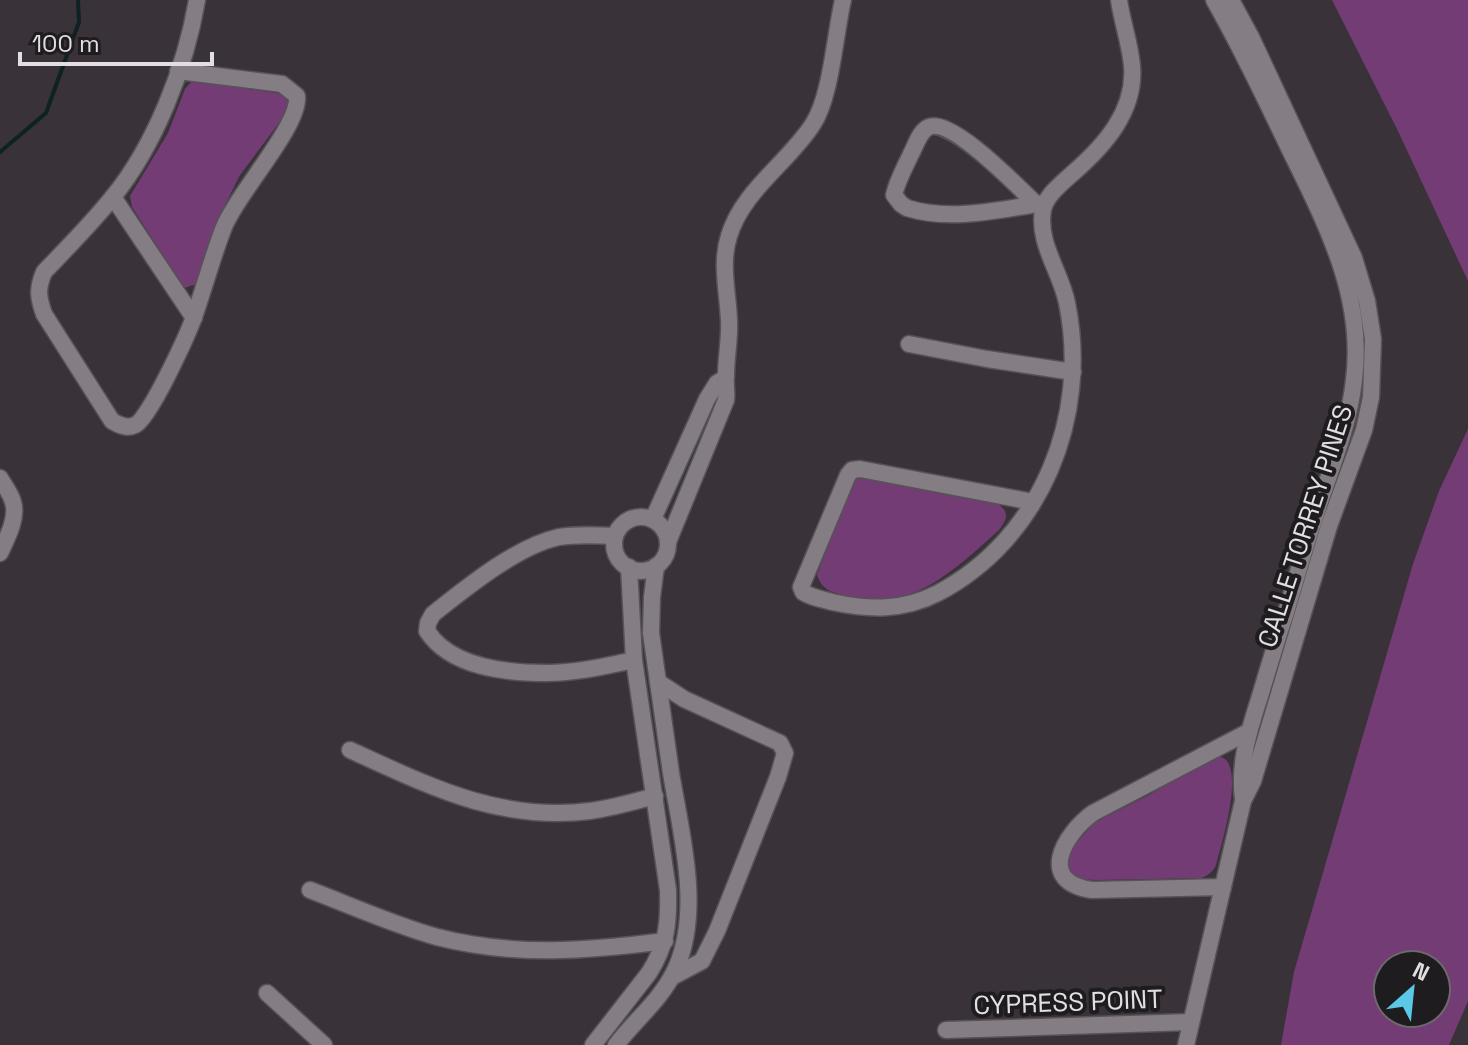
<svg xmlns="http://www.w3.org/2000/svg" width="1468" height="1045" viewBox="0 0 1468 1045" font-family="'Space Grotesk',sans-serif">
	<style>
		.green { fill: #743c75; fill-rule: evenodd }
		.lines { fill: none; stroke-linecap: round; stroke-linejoin: round }
		.stream { stroke: #0e2123; stroke-width: 4 }
		.minor-casing { stroke: #565256; stroke-width: 19 }
		.minor { stroke: #847d84; stroke-width: 16 }
		.labels { text-anchor: middle; dominant-baseline: central; stroke-width: 8; stroke-linejoin: round; paint-order: stroke }
		.street-label { font-size: 26px; fill: #e2dee2; stroke: #1e1c1e }
	</style>
	<rect width="100%" height="100%" fill="#393339"/>
	<!-- green -->
	<g class="green">
		<path d="M1332,0H1468V281L1398,131Z"/>
		<path d="M192,81L283,94L291,107L240,175L217,221L197,284L184,288L132,207L130,196L168,133L185,89Z"/>
		<path d="M1468,429V1001L1449,1045H1281L1294,972L1413,564L1439,491ZM1388,965H1436V1013H1388Z"/>
		<path d="M865,477L994,502C1009,510 1009,517 999,530C954,570 910,615 845,596C830,591 823,591 817,575L848,490L853,480Z"/>
		<path d="M1215,756C1221,757 1224,757 1227,761C1241,780 1222,843 1216,865C1213,872 1208,875 1202,878L1096,880L1082,879L1070,873L1067,861L1070,850L1094,823L1149,795L1208,759Z"/>
	</g>
	<g class="lines">
		<!-- stream -->
		<path class="stream" d="M0,152L46,113L79,22L78,0"/>
		<!-- minor casing -->
		<g class="minor-casing">
			<g id="minor">
				<path d="M1214,0C1241,47 1264,96 1288,146C1324,220 1365,295 1354,380C1349,427 1330,470 1316,514C1305,546 1296,580 1286,612C1277,639 1269,666 1261,693C1250,728 1238,762 1243,799"/>
				<path d="M178,71L282,84L297,96C300,126 238,192 224,227C213,255 205,285 195,314C189,332 149,420 135,425C127,429 119,425 112,421L44,314C38,297 37,289 44,272C67,248 91,224 112,198C155,146 186,66 197,0"/>
				<path d="M113,197L194,318"/>
				<path d="M1036,204C1020,189 949,114 927,128C919,133 915,147 911,154C905,167 897,181 894,195L901,204L907,208C952,222 1000,209 1045,203"/>
				<path d="M909,344L987,359L1073,372"/>
				<path d="M0,478C4,485 11,494 13,502C18,518 7,538 0,553"/>
				<path d="M1033,502L860,469L852,470L848,475L801,587L803,592C812,598 822,599 832,602C869,610 903,611 938,593C1042,538 1090,416 1067,303C1061,272 1037,243 1043,210C1046,195 1062,183 1073,173C1104,146 1136,111 1132,66C1130,43 1122,22 1119,0"/>
				<circle cx="641" cy="544" r="27"/>
				<path d="M653,519L707,399L717,383L725,378"/>
				<path d="M615,536C596,535 577,534 559,537C517,546 466,588 433,614L428,623L427,631C451,668 507,673 547,673C577,673 606,666 634,660"/>
				<path d="M668,542L726,400C727,392 725,384 726,376C726,357 730,339 729,321C728,292 720,264 729,236C743,190 788,163 813,124C831,97 835,34 843,0"/>
				<path d="M658,682L684,699L780,743L785,753L778,777L717,931L702,961L672,977"/>
				<path d="M350,750C429,786 499,822 590,811C612,808 633,802 655,796"/>
				<path d="M1223,887L1092,890C1036,882 1064,834 1093,813L1248,732"/>
				<path d="M310,890C352,906 394,925 437,937C515,957 587,951 665,941"/>
				<path d="M267,993L324,1045"/>
				<path d="M946,1030L1191,1022"/>
				<path d="M593,1045L649,973C667,945 669,922 668,890L634,660L629,567"/>
				<path d="M616,1045C635,1020 663,998 676,968C702,910 681,833 671,773C664,726 658,679 651,633L652,597L656,566"/>
				<path d="M1186,1045L1243,801L1253,781L1329,526L1364,430L1371,397L1373,339L1367,301L1354,258L1251,37L1231,0"/>
			</g>
		</g>
		<!-- minor -->
		<use href="#minor" class="minor"/>
	</g>
	<g class="labels">
		<!-- street labels -->
		<g class="street-label">
			<text transform="translate(1305 526) rotate(-72)">CALLE TORREY PINES</text>
			<text transform="translate(1068 1002) rotate(-2)">CYPRESS POINT</text>
		</g>
	</g>
	<!-- north arrow -->
	<g transform="translate(1412 989) rotate(27)"><circle r="38" fill="#1e1c1e" stroke="#6c6a6c" stroke-width="2"/>
	<path d="M0-6L14 30L0 20L-14 30Z" fill="#5bc8e6"/>
	<text y="-12" font-size="22" font-weight="bold" text-anchor="middle" fill="#e2dee2">N</text>
	</g>
	<!-- scale -->
	<path d="M20 52v12h192v-12" fill="none" stroke="#e2dee2" stroke-width="4"/>
	<text x="32" y="52" font-size="24" fill="#e2dee2" stroke="#1e1c1e" stroke-width="6" paint-order="stroke">100 m</text>
</svg>
